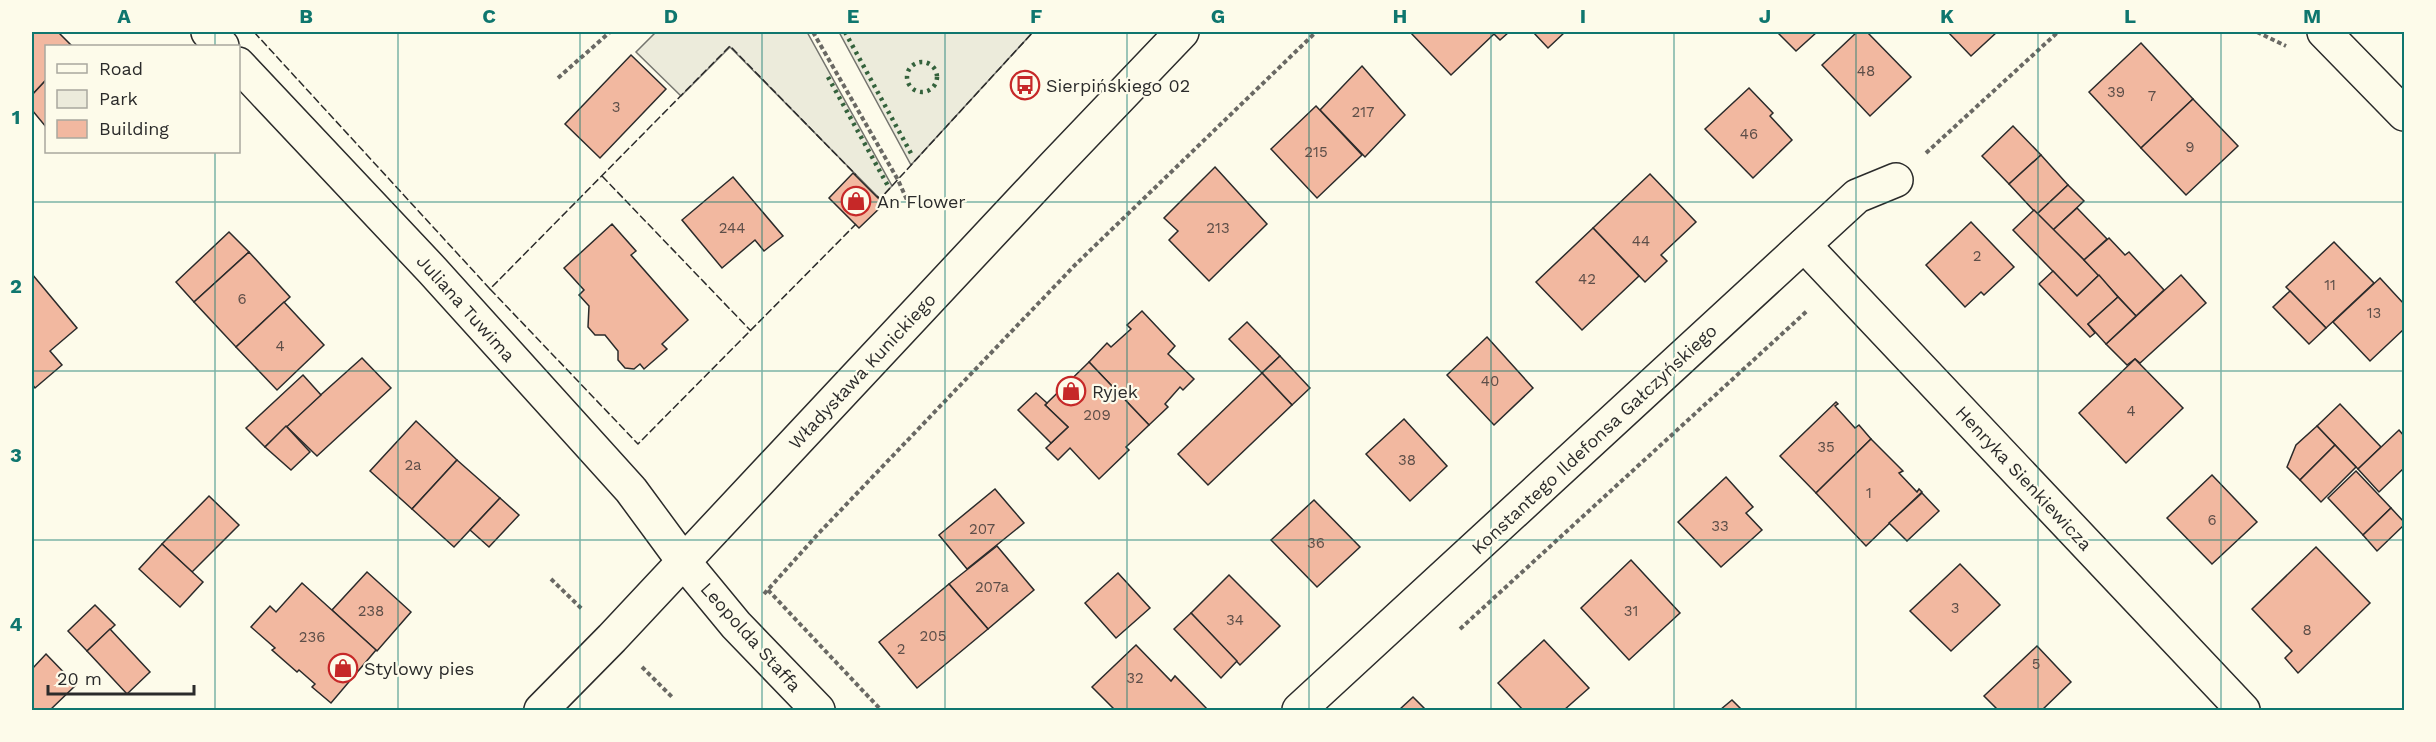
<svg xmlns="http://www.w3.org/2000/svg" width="2436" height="742" viewBox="0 0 2436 742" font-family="'Work Sans',sans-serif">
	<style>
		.green { fill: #ecebdb; stroke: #74746e; stroke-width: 1.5 }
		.building { fill: #f2b8a0; stroke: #2b2b2b; stroke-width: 1.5 }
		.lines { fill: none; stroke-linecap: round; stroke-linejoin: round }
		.minor-casing { stroke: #2b2b2b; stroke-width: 36 }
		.major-casing { stroke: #2b2b2b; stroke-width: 36 }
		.path { stroke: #6a6964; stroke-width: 4; stroke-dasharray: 4.5 3; stroke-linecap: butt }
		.minor { stroke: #fdfbea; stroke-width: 33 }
		.major { stroke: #fdfbea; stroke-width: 33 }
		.hedge { stroke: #34623c; stroke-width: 4.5; stroke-dasharray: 3 4.5; stroke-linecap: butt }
		.fence { stroke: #2b2b2b; stroke-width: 1.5; stroke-dasharray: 8 3; stroke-linecap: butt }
		.grid { fill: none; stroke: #0f766e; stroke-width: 1.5; stroke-opacity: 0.55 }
		.labels { text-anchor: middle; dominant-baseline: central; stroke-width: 4.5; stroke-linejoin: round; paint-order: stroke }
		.number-label { font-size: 15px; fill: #5d4e48 }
		.poi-label { font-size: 18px; fill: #2b2b2b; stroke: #fdfbea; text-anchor: start }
		.street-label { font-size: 18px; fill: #2b2b2b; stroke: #fdfbea }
		.neatline { fill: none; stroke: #0f766e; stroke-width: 2 }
		.grid-label { font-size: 20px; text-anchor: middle; font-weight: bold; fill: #0f766e }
	</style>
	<rect width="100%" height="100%" fill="#fdfbea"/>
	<!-- green -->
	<g class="green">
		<path d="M656,32H807L892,186L880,199L730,47L681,96L636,52Z"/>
		<path d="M839,32H1033L911,165Z"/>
	</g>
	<!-- building -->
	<g class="building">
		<path d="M32,32H58L72,46H46V80L32,95Z"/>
		<path d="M1410,32H1492L1494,34L1451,75Z"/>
		<path d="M1492,32H1509L1500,40Z"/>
		<path d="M1533,32H1565L1548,48Z"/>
		<path d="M1777,32H1817L1796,51Z"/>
		<path d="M1857,32H1867L1911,77L1870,116L1822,65Z"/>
		<path d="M1948,32H1997L1971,56Z"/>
		<path d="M2141,43L2193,99L2141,148L2089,92Z"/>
		<path d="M631,55L666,89L600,158L565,124Z"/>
		<path d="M1362,66L1405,115L1365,157L1320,110Z"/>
		<path d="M46,80V127L32,110V95Z"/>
		<path d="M1749,88L1773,113L1770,116L1792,140L1753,178L1705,129Z"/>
		<path d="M2193,99L2238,146L2186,195L2141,148Z"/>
		<path d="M1316,106L1362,155L1317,198L1271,149Z"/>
		<path d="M2013,126L2041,155L2009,184L1982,156Z"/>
		<path d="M2041,155L2068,185L2037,214L2009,184Z"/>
		<path d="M1215,167L1267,224L1209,281L1169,240L1178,231L1164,218Z"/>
		<path d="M853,173L884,204L859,228L829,198Z"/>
		<path d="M1650,174L1696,222L1661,255L1667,261L1645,282L1593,228Z"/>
		<path d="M733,177L783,236L764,251L755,240L722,268L682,220Z"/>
		<path d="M2068,185L2084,201L2053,230L2037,214Z"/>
		<path d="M2077,208L2107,239L2084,260L2053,230Z"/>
		<path d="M2034,210L2099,275L2077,296L2013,230Z"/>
		<path d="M1971,222L2014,267L1984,295L1981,292L1965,307L1926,265Z"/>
		<path d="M612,224L636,251L631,255L688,320L662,344L667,349L644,369L640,364L634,369L625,368L618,360V351L605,335H595L588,327L589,306L579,295L584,290L564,268Z"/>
		<path d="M1593,228L1639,276L1582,330L1536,282Z"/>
		<path d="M229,232L249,252L194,302L176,282Z"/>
		<path d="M2109,238L2125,255L2129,252L2164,290L2136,316L2084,260Z"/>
		<path d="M2334,242L2374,283L2326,328L2286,287Z"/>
		<path d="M249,252L290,297L236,347L194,302Z"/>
		<path d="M2053,271L2077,296L2099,275L2118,297L2088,324L2095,333L2090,337L2039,284Z"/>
		<path d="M32,274L77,328L50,351L62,365L35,388L32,384Z"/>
		<path d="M2181,275L2206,303L2140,363L2135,359L2127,365L2106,344Z"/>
		<path d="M2380,278L2404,304V329L2370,361L2333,322Z"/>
		<path d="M2290,291L2326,328L2309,344L2273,307Z"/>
		<path d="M2118,297L2136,316L2106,344L2088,324Z"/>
		<path d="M284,302L324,345L277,390L236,347Z"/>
		<path d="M1142,311L1175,346L1168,354L1194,379L1183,390L1180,387L1165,404L1168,407L1149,425L1089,362L1107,343L1111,347L1131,329L1127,325Z"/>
		<path d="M1247,322L1280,356L1262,373L1229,339Z"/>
		<path d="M1487,337L1533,388L1494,425L1447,375Z"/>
		<path d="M1280,356L1310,388L1292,405L1262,373Z"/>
		<path d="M362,358L391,388L317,456L286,426Z"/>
		<path d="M2135,359L2183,408L2126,463L2079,413Z"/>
		<path d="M1089,362L1149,425L1126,447L1129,450L1099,479L1070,448L1058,460L1046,448L1068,427L1045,405Z"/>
		<path d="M1262,373L1292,405L1208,485L1178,454Z"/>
		<path d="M303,375L321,395L265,447L246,428Z"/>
		<path d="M1036,393L1047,403L1045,405L1068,427L1051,443L1018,410Z"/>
		<path d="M1836,402L1838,404L1835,406L1855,428L1859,425L1871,439L1816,493L1780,456Z"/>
		<path d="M2340,404L2381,447L2358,469L2317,426Z"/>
		<path d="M1404,419L1447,466L1410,501L1366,454Z"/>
		<path d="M416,421L457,460L412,509L370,471Z"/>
		<path d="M286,426L310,452L291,470L265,447Z"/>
		<path d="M2317,426L2335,445L2300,480L2287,467L2296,445Z"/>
		<path d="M2399,430L2404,436V468L2379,492L2358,469Z"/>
		<path d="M1871,439L1903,471L1899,473L1917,492L1919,489L1922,492L1866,546L1816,493Z"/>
		<path d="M2335,445L2356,467L2321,502L2300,480Z"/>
		<path d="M457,460L500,498L454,547L412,509Z"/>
		<path d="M2356,471L2391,508L2363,535L2328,498Z"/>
		<path d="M2212,475L2257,522L2212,564L2167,518Z"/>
		<path d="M1726,477L1753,507L1746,513L1762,530L1721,567L1678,522Z"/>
		<path d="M995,489L1024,523L967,569L939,535Z"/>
		<path d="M1922,493L1939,511L1907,541L1889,523Z"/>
		<path d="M209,496L239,525L192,572L162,544Z"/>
		<path d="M500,498L519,515L489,547L470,530Z"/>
		<path d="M1314,500L1360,547L1317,587L1271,540Z"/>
		<path d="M2391,508L2404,522V525L2377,551L2363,535Z"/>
		<path d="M162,544L203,582L180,607L139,569Z"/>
		<path d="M997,546L1034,590L988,629L949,584Z"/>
		<path d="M2316,547L2370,603L2298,673L2285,658L2292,651L2252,609Z"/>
		<path d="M1631,560L1680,613L1629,660L1581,608Z"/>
		<path d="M1960,564L2000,605L1951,651L1910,611Z"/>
		<path d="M367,572L411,612L377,651L332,610Z"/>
		<path d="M1118,573L1150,608L1116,638L1085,603Z"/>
		<path d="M1229,575L1280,626L1240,665L1191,613Z"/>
		<path d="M302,583L376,650L331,703L312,687L315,684L299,670L297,672L272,650L275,648L251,627L270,606L276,612Z"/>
		<path d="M949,584L988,629L917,688L879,642Z"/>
		<path d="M95,605L115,625L87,651L68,631Z"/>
		<path d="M1191,613L1237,661L1221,678L1174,629Z"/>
		<path d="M110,629L150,672L127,694L87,651Z"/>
		<path d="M1544,640L1589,688L1564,710H1523L1498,683Z"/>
		<path d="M1136,645L1171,681L1175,676L1208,710H1115L1092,687Z"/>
		<path d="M2037,646L2071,682L2042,710H1998L1984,696Z"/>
		<path d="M46,654L76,685L50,710H32V669Z"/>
		<path d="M1413,697L1426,710H1399Z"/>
		<path d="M1732,700L1742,710H1720Z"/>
	</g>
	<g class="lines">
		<!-- minor casing -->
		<g class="minor-casing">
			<g id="minor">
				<path d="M208,32L222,46"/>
				<path d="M2324,32L2404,114"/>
				<path d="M238,64L432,270L631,490L684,562L736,625L818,710"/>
				<path d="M1804,245L2243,710"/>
				<path d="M1299,710L1857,196L1896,180"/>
			</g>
		</g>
		<!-- major casing -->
		<g class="major-casing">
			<path id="major" d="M541,710L612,638L1054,166L1182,32"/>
		</g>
		<!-- path -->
		<g class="path">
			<path d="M813,32L898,180L907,200"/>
			<path d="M2257,32L2286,46"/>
			<path d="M558,78L610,32"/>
			<path d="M1926,153L2058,32"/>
			<path d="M551,579L583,610"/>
			<path d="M768,590L881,710"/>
			<path d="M764,594L818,534L1075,265L1316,32"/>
			<path d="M1460,629L1807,311"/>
			<path d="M642,667L672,697"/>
		</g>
		<!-- minor -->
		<use href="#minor" class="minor"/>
		<!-- major -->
		<use href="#major" class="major"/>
		<!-- hedge -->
		<g class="hedge">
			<path d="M845,32L913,157"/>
			<circle cx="922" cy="77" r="15"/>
			<path d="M828,77L888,186"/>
		</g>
		<!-- fence -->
		<g class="fence">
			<path d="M254,32L490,289L730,46L856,175"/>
			<path d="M602,176L751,331"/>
			<path d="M877,196L880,199L1033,32"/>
			<path d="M490,289L638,444L856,224"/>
		</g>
	</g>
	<!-- grid -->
	<path class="grid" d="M215,32V46M398,32V710M580,32V710M762,32V710M945,32V710M1127,32V710M1309,32V710M1491,32V710M1674,32V710M1856,32V710M2038,32V710M2221,32V710M215,152V710M32,202H2404M32,371H2404M32,540H2404"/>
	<!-- icons -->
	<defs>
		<g id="bus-ring" transform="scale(1.5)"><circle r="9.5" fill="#fdfbea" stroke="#c62828" stroke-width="1.5"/><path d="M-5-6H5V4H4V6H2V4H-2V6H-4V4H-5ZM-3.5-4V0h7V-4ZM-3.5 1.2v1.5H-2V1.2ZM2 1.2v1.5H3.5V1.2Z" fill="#c62828"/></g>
		<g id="shop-ring" transform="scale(1.5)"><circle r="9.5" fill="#fdfbea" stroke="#c62828" stroke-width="1.5"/><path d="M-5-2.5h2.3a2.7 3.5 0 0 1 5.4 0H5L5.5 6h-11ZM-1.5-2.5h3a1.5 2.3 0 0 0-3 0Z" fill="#c62828"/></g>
	</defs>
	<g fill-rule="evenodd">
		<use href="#bus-ring" x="1025" y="85"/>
		<use href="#shop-ring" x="856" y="201"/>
		<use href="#shop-ring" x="1071" y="391"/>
		<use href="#shop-ring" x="343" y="668"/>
	</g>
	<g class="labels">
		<!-- number labels -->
		<g class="number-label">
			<text x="1866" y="71">48</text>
			<text x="2116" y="92">39</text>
			<text x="2152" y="96">7</text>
			<text x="616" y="107">3</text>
			<text x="1363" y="112">217</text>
			<text x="1749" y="134">46</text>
			<text x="2190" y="147">9</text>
			<text x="1316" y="152">215</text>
			<text x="732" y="228">244</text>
			<text x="1218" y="228">213</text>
			<text x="1641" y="241">44</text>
			<text x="1977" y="256">2</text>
			<text x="1587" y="279">42</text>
			<text x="2330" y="285">11</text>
			<text x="242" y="299">6</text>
			<text x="2374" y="313">13</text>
			<text x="280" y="346">4</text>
			<text x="1490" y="381">40</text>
			<text x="2131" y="411">4</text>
			<text x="1097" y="415">209</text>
			<text x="1826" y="447">35</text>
			<text x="1407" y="460">38</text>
			<text x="413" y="465">2a</text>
			<text x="1869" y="493">1</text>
			<text x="2212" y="520">6</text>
			<text x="1720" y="526">33</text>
			<text x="982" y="529">207</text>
			<text x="1316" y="543">36</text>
			<text x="992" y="587">207a</text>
			<text x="1955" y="608">3</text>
			<text x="371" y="611">238</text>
			<text x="1631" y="611">31</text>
			<text x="1235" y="620">34</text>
			<text x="2307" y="630">8</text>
			<text x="933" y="636">205</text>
			<text x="312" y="637">236</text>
			<text x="901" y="649">2</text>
			<text x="2036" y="664">5</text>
			<text x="1135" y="678">32</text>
		</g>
		<!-- poi labels -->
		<g class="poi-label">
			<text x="1046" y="85">Sierpińskiego 02</text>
			<text x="877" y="201">An Flower</text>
			<text x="1092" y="391">Ryjek</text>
			<text x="364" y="668">Stylowy pies</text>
		</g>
		<!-- street labels -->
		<g class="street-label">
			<text transform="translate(466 308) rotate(48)">Juliana Tuwima</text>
			<text transform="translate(862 371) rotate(-47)">Władysława Kunickiego</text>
			<text transform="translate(1594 439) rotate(-43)">Konstantego Ildefonsa Gałczyńskiego</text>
			<text transform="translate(2024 478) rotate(47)">Henryka Sienkiewicza</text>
			<text transform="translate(751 637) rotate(48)">Leopolda Staffa</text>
		</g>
	</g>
	<!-- border -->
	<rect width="2436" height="742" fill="none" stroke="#fdfbea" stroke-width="66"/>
	<!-- legend -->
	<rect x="45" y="45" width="195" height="108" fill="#fdfbea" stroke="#a9a89e" stroke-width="1.5"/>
	<rect x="57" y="64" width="30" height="9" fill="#fdfbea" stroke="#a9a89e" stroke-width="1.5"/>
	<text x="99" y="75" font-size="18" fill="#2b2b2b">Road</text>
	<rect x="57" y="90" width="30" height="18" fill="#ecebdb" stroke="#a9a89e" stroke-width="1.5"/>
	<text x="99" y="105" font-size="18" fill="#2b2b2b">Park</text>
	<rect x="57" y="120" width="30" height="18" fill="#f2b8a0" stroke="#a9a89e" stroke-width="1.5"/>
	<text x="99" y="135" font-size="18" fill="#2b2b2b">Building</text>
	<!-- scale -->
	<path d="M48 685v9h146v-9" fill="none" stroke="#2b2b2b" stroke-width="3"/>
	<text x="57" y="685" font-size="18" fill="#2b2b2b" stroke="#fdfbea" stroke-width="4.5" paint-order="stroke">20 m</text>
	<rect x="33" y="33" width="2370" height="676" class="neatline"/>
	<g class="grid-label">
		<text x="124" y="23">A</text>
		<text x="306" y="23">B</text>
		<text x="489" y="23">C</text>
		<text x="671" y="23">D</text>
		<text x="853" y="23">E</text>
		<text x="1036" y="23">F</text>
		<text x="1218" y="23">G</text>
		<text x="1400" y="23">H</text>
		<text x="1583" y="23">I</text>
		<text x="1765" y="23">J</text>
		<text x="1947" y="23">K</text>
		<text x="2130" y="23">L</text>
		<text x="2312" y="23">M</text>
		<text x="16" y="124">1</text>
		<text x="16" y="293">2</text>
		<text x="16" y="462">3</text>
		<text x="16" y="631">4</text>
	</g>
</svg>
